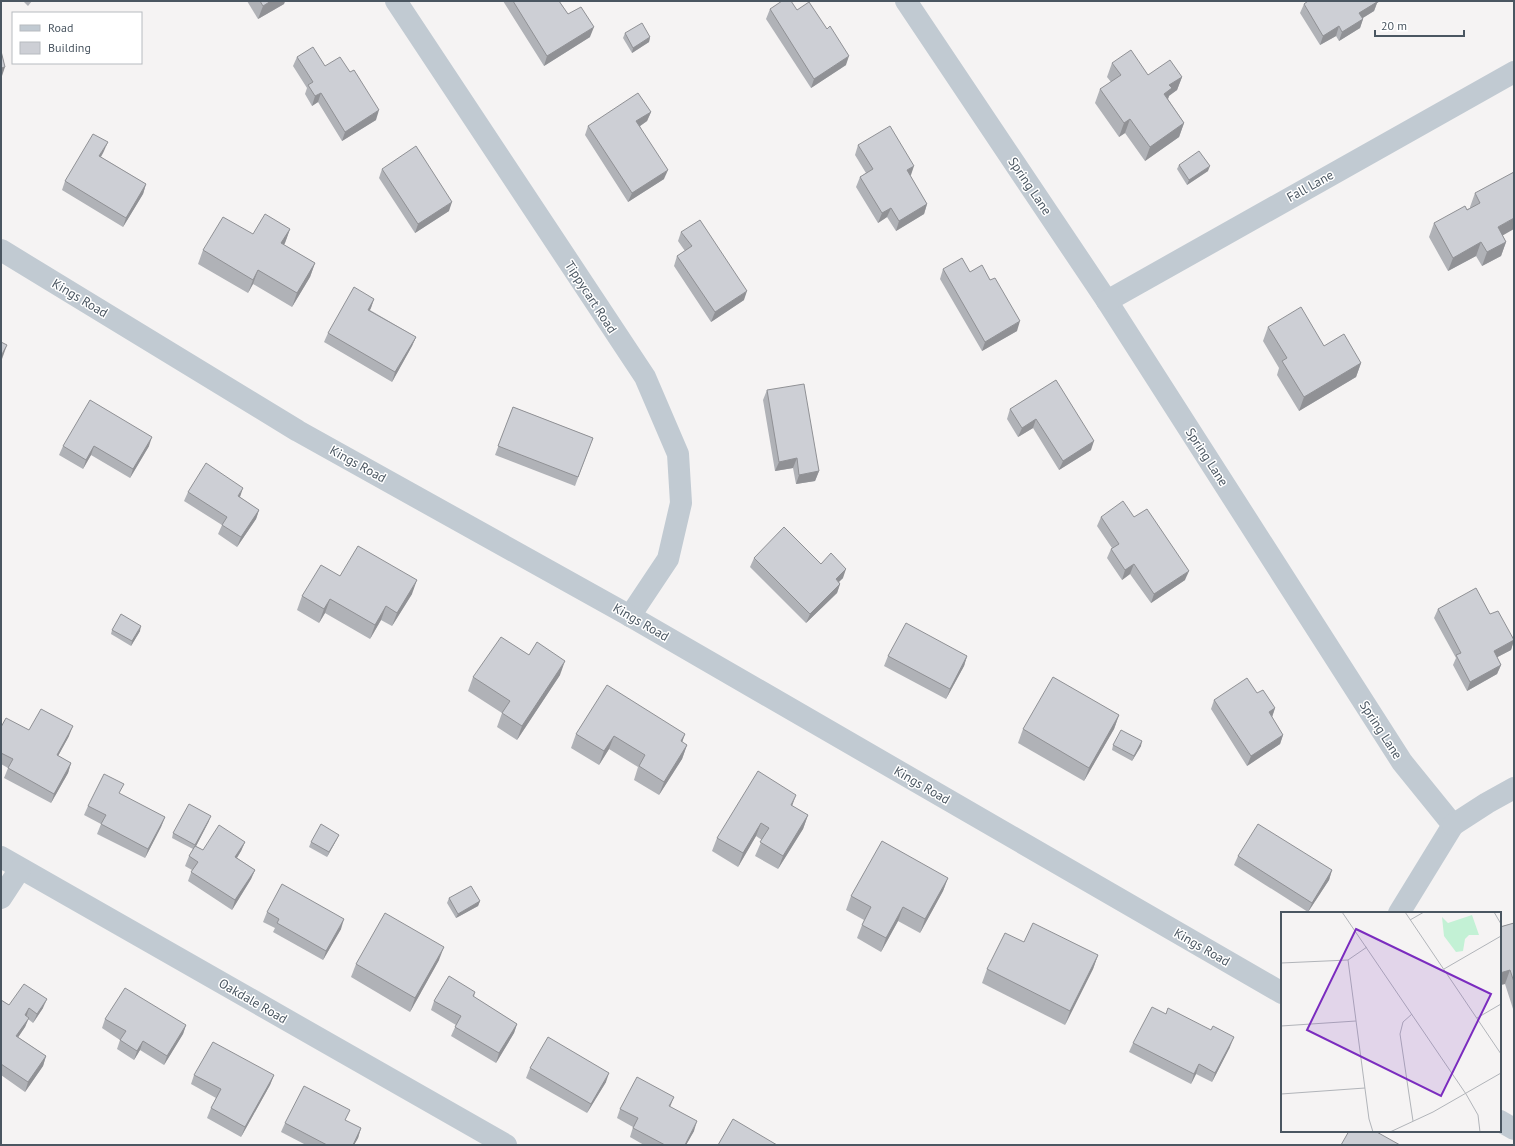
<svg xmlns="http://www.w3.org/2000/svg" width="1515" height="1146" viewBox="0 0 1515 1146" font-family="'PT Sans',sans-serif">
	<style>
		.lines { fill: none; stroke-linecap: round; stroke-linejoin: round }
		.minor { stroke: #c1cad2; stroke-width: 22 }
		.wall { fill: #b0b2b7 }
		.shaded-wall { fill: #909195 }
		.building { fill: #cdcfd5; stroke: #909195 }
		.labels { text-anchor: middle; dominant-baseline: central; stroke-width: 3; stroke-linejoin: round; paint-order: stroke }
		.street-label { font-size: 13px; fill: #4a5661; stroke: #fff }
		.inset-road { fill: none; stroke: #b1b4b9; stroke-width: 1 }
		.view { fill: #7b2cbf; fill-opacity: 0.15; stroke: #7b2cbf; stroke-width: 2 }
		.inset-edge { fill: none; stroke: #4a5661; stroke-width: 2 }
	</style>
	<rect width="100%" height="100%" fill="#f5f3f3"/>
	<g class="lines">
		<!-- minor -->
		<g class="minor">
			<path d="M396,1L645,377L678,454L681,503L668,559L630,616"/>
			<path d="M906,1L1107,301L1402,762L1453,825L1399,913"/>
			<path d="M1,250L298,431L630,616L1282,993"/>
			<path d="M1107,301L1514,72"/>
			<path d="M1453,825L1487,803L1514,788"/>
			<path d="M1,857L506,1145"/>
			<path d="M1,898L20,869"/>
			<path d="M1500,1121L1514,1129"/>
		</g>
	</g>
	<!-- wall -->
	<g class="wall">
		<path d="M23,1H32L28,6Z"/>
		<path d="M247,1H285L284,4L258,19Z"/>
		<path d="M503,1H559L568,14L590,37L544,66Z"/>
		<path d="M1308,1H1380L1377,3L1374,11L1363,18V19L1360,28L1339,41L1336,36L1320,45L1300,13L1304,4Z"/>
		<path d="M770,9L797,10L827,29L846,65L811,88L766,19Z"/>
		<path d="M625,33L650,37L649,42L632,53L623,38Z"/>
		<path d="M297,57L325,66L376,120L342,141L318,102L312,106L305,94L307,88L293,66Z"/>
		<path d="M1112,63L1148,75L1182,77L1177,90L1169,95L1168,99L1184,123L1179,137L1145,161L1125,133L1119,137L1095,103L1100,89L1111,82L1107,77Z"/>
		<path d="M651,112L647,121L640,126L664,179L628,202L585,135L588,126Z"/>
		<path d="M858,145L911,175L910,176L927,204L924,214L896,231L887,217L878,223L856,187L860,177L866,173L855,155Z"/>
		<path d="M104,151L101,157L146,184L143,194L123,227L62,190L65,181Z"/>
		<path d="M1179,165L1208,171L1187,185L1177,169Z"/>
		<path d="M382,169L449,211L415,233L379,178Z"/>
		<path d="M1475,193L1503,236L1506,242L1501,256L1482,266L1476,256L1448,271L1429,237L1434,223L1470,208V207Z"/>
		<path d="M290,229L284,245L315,263L310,277L292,307L253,284L248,293L198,264L203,250L253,234Z"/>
		<path d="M681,232L744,300L711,322L674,266L677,256L685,251L678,241Z"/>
		<path d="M943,269L970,272L1017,331L982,351L940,279Z"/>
		<path d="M374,299L370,310L416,337L412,346L392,382L324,342L328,333Z"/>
		<path d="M1268,327L1324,346L1361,363L1356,377L1299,411L1277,375L1279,368L1263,341Z"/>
		<path d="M1056,380L1091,450L1059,470L1033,428L1018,437L1007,419L1010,409Z"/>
		<path d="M767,390L819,471L815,481L796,484L793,468L775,471L763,400Z"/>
		<path d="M513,407L593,438L575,486L495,455Z"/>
		<path d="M63,446H149L130,478L91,455L83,469L59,455Z"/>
		<path d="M188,492L240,497L259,510L256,519L237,547L218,534L222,525L184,501Z"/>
		<path d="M1101,517H1134L1185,580L1151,603L1130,574L1122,580L1107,558L1111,549L1112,548L1097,526Z"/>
		<path d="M754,558L821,564L843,578L839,582L840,584L837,593L806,623L750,567Z"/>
		<path d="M340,576L412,594L392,626L381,620L370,639L325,613L319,623L297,610L302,596Z"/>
		<path d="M1438,609L1490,614L1514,640L1511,650L1497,657L1501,665L1497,674L1467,691L1453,665L1456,658L1434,618Z"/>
		<path d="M112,630L140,631L131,646L111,634Z"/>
		<path d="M529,655L560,675L517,740L497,727L502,713L468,691L473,677Z"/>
		<path d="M888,656H967L964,666L946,699L884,666Z"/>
		<path d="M1257,693L1275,708L1272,717L1283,735L1280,744L1247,766L1211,709L1214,700Z"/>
		<path d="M1119,715L1114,729L1084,781L1018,743L1023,729Z"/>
		<path d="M1,727L69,736L58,756L71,763L68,773L51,803L4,778L8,768L1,764Z"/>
		<path d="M576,734H685L682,742L687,745L682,759L659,795L634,780L638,767L609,749L599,765L571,748Z"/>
		<path d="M1113,745L1141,746L1132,761L1112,750Z"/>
		<path d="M120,794L165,817L161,827L145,858L97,834L101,824L84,815L88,806Z"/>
		<path d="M792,806L808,815L803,829L778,869L755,856L762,840L756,836L738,867L712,851L717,838Z"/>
		<path d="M209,821L196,846L203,850L245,842L241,851L237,858L255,870L251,879L232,910L188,881L192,870L185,866L189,856L193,849L172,838L173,833Z"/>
		<path d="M337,839L327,857L309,847L311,842Z"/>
		<path d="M1238,856L1332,870L1329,880L1308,912L1234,865Z"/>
		<path d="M948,878L943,891L920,933L898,921L881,952L857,938L862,925L864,920L846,910L851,896Z"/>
		<path d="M449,898L480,901L478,906L456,918L447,903Z"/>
		<path d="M267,912L341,929L323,960L273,932L275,928L263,922Z"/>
		<path d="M1514,923V1012L1505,984L1500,985V927Z"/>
		<path d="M1024,942L1098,955L1093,969L1065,1025L982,983L987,969Z"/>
		<path d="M439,960L410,1012L351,977L356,964Z"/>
		<path d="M475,992L474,997L517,1024L514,1033L496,1063L451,1036L456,1025L431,1010L434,1001Z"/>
		<path d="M1,1000L9,1005L43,1008L33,1023L28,1019L25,1027L18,1037L46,1056L43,1066L25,1092L1,1075Z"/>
		<path d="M105,1019L186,1025L183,1034L164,1065L140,1050L134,1060L117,1049L120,1040L102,1028Z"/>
		<path d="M1133,1043L1230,1047L1212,1082L1196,1074L1191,1084L1129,1052Z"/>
		<path d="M530,1068L606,1082L587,1113L526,1078Z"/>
		<path d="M194,1075H274L270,1085L241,1137L207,1118L211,1108L216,1098L191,1084Z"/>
		<path d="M670,1107L694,1131L686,1145H644L630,1137L633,1127L617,1118L620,1109Z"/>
		<path d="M346,1121L361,1128L358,1138L354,1145H306L281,1132L285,1123Z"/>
	</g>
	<!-- shaded-wall -->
	<g class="shaded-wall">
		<path d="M271,1H285L284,4L258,19L263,6Z"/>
		<path d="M1373,1H1380L1377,3L1374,11L1356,22L1359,13Z"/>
		<path d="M1363,19L1360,28L1339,41L1342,32Z"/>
		<path d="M1339,26L1336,36L1320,45L1323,36Z"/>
		<path d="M594,27L590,37L544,66L547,56Z"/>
		<path d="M650,37L649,42L632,53L633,48Z"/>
		<path d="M849,56L846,65L811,88L814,79Z"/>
		<path d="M5,67L1,79V68Z"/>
		<path d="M1182,77L1177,90L1169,96L1167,102L1164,94L1169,85Z"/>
		<path d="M321,93L318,102L312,106L315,96Z"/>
		<path d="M379,110L376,120L342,141L345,132Z"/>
		<path d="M651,112L647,121L633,131L636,121Z"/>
		<path d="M1130,119L1125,133L1119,137L1124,123Z"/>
		<path d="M1184,123L1179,137L1145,161L1150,147Z"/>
		<path d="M108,142L104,151L96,165L99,156Z"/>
		<path d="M914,166L911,175L904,180L907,170Z"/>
		<path d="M1210,166L1208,171L1187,185L1189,180Z"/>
		<path d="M668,170L664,179L628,202L632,193Z"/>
		<path d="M146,184L143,194L123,227L126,218Z"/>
		<path d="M452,202L449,211L415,233L418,224Z"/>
		<path d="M927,204L924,214L896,231L899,221Z"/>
		<path d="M891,208L887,217L878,223L882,213Z"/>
		<path d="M1514,218V229L1493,241L1498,227Z"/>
		<path d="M290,229L285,243L276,257L281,243Z"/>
		<path d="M1481,242L1476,256L1448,271L1453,258Z"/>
		<path d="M1506,242L1501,256L1482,266L1487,252Z"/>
		<path d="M315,263L310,277L292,307L297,293Z"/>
		<path d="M258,270L253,284L248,293L253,280Z"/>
		<path d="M747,291L744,300L711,322L715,312Z"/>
		<path d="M374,299L371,308L365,319L368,310Z"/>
		<path d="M1020,321L1017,331L982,351L985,342Z"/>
		<path d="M416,337L412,346L392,382L395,372Z"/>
		<path d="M7,345L2,359L1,360V356Z"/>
		<path d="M1361,363L1356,377L1299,411L1304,397Z"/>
		<path d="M1036,419L1033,428L1018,437L1022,428Z"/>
		<path d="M152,437L149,446L130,478L133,469Z"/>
		<path d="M1094,441L1091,450L1059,470L1063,461Z"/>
		<path d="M94,446L91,455L83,469L86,460Z"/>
		<path d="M797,458L793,468L775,471L779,462Z"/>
		<path d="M819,471L815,481L796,484L799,475Z"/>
		<path d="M243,488L240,497L235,506L238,496Z"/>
		<path d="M259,510L256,519L237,547L241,537Z"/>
		<path d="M1134,564L1130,574L1122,580L1125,570Z"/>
		<path d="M846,569L843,578L832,588L836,579Z"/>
		<path d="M1189,571L1185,580L1151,603L1154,594Z"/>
		<path d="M417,580L412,594L392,626L397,613Z"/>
		<path d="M840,584L837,593L806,623L810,614Z"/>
		<path d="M330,599L325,613L319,623L324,609Z"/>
		<path d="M386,606L381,620L370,639L375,625Z"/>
		<path d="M141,626L140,631L131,646L132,641Z"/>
		<path d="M1514,640L1511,650L1490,661L1494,651Z"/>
		<path d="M967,656L964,666L946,699L950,689Z"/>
		<path d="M565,661L560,675L517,740L522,726Z"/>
		<path d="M1501,665L1497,674L1467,691L1470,682Z"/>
		<path d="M1275,708L1272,717L1269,712Z"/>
		<path d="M1119,715L1114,729L1084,781L1089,768Z"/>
		<path d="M73,726L69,736L53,765L57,755Z"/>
		<path d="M685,734L680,748L681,741Z"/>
		<path d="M1283,735L1280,744L1247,766L1251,756Z"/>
		<path d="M614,736L609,749L599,765L604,751Z"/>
		<path d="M1142,741L1141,746L1132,761L1134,756Z"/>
		<path d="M687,745L682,759L659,795L664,782Z"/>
		<path d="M71,763L68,773L51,803L54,794Z"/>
		<path d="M796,795L791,809V805Z"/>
		<path d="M808,815L803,829L778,869L783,856Z"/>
		<path d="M211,816L209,821L194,850L195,845Z"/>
		<path d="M165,817L161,827L145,858L148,849Z"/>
		<path d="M761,823L756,836L738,867L743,853Z"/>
		<path d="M339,835L337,839L327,857L329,852Z"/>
		<path d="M245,842L241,851L231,867L235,857Z"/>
		<path d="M255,870L251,879L232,910L235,900Z"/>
		<path d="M1332,870L1329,880L1308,912L1312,903Z"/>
		<path d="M948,878L943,891L920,933L925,919Z"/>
		<path d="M480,901L478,906L456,918L458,914Z"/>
		<path d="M903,907L898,921L881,952L886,938Z"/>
		<path d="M344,919L341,929L323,960L326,951Z"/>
		<path d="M444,947L439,960L410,1012L415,998Z"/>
		<path d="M1098,955L1093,969L1065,1025L1070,1011Z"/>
		<path d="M1510,970L1505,984L1500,985V973Z"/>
		<path d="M47,999L43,1008L33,1023L37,1014Z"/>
		<path d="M29,1008L26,1018L25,1015Z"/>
		<path d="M29,1018L25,1027L13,1045L16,1036Z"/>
		<path d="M517,1024L514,1033L496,1063L499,1053Z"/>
		<path d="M186,1025L183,1034L164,1065L167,1056Z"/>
		<path d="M1234,1037L1230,1047L1212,1082L1215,1073Z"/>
		<path d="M143,1041L140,1050L134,1060L137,1051Z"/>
		<path d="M46,1056L43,1066L25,1092L28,1082Z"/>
		<path d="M1199,1064L1196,1074L1191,1084L1194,1074Z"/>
		<path d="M609,1073L606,1082L587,1113L591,1104Z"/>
		<path d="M274,1075L270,1085L241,1137L245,1127Z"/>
		<path d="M674,1097L670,1107L669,1106Z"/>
		<path d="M697,1121L694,1131L686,1145H685Z"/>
		<path d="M361,1128L358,1138L354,1145H353Z"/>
	</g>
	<!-- building -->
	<g class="building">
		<path d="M260,1H271L263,6Z"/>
		<path d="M513,1H559L568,14L581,7L594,27L547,56Z"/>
		<path d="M782,1H791L797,10L809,2L827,29L830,26L849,56L814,79L770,9Z"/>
		<path d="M1308,1H1376L1377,2L1359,13L1363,19L1342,32L1339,26L1323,36L1304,4Z"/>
		<path d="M642,23L650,37L633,48L625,33Z"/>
		<path d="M313,47L325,66L340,57L350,72L354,70L379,110L345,132L321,93L315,96L308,85L313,82L297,57Z"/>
		<path d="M1131,50L1148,75L1170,60L1182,77L1169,85L1172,88L1164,94L1184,123L1150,147L1130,119L1124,123L1100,89L1121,75L1112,63Z"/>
		<path d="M1,51L5,67L1,68Z"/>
		<path d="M638,93L651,112L636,121L668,170L632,193L588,126Z"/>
		<path d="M890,126L914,166L907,170L927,204L899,221L891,208L882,213L860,177L873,169L858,145Z"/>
		<path d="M93,134L108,142L99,156L146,184L126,218L65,181Z"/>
		<path d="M416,146L452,202L418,224L382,169Z"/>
		<path d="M1199,151L1210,166L1189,180L1179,165Z"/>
		<path d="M1514,172V218L1498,227L1506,242L1487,252L1481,242L1453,258L1434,223L1465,206L1467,210L1480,203L1475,193Z"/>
		<path d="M265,214L290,229L281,243L315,263L297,293L258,270L253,280L203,250L223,217L253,234Z"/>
		<path d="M700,220L747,291L715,312L677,256L692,246L681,232Z"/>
		<path d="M962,258L970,272L982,265L990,280L995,278L1020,321L985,342L943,269Z"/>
		<path d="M354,287L374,299L368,310L416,337L395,372L328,333Z"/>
		<path d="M1301,307L1324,346L1344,334L1361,363L1304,397L1282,361L1287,358L1268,327Z"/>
		<path d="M1,342L7,345L1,356Z"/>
		<path d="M1056,380L1094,441L1063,461L1036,419L1022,428L1010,409Z"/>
		<path d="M804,384L819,471L799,475L797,458L779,462L767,390Z"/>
		<path d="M90,400L152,437L133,469L94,446L86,460L63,446Z"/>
		<path d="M513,407L593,438L578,477L498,446Z"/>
		<path d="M206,463L243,488L238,496L259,510L241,537L222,525L227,517L188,492Z"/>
		<path d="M1123,501L1134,517L1147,509L1189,571L1154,594L1134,564L1125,570L1111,549L1119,544L1101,517Z"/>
		<path d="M784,527L821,564L831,553L846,569L836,579L840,584L810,614L754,558Z"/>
		<path d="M358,546L417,580L397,613L386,606L375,625L330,599L324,609L302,596L321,565L340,576Z"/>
		<path d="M1476,588L1490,614L1498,611L1514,640L1494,651L1501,665L1470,682L1456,655L1461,653L1438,609Z"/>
		<path d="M121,614L141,626L132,641L112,630Z"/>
		<path d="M906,623L967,656L950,689L888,656Z"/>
		<path d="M501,637L529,655L537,642L565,661L522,726L502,713L510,701L473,677Z"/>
		<path d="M1053,677L1119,715L1089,768L1023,729Z"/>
		<path d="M1247,678L1257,693L1263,690L1275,708L1269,712L1283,735L1251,756L1214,700Z"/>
		<path d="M607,685L685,734L681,741L687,745L664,782L639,766L645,755L614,736L604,751L576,734Z"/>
		<path d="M41,709L73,726L57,755L71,763L54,794L8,768L13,759L1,753V727L6,718L29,730Z"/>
		<path d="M1121,730L1142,741L1134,756L1113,745Z"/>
		<path d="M758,771L796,795L791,805L808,815L783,856L760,842L769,828L761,823L743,853L717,838Z"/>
		<path d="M104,774L124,784L119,793L165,817L148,849L101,824L106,815L88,806Z"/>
		<path d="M189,804L211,816L195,845L173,833Z"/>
		<path d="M321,824L339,835L329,852L311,842Z"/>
		<path d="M1258,824L1332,870L1312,903L1238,856Z"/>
		<path d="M219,825L245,842L235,857L255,870L235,900L191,872L198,862L189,856L195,846L203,850Z"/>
		<path d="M882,841L948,878L925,919L903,907L886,938L862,925L871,907L851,896Z"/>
		<path d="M282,884L344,919L326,951L277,923L279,919L267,912Z"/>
		<path d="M471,886L480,901L458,914L449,898Z"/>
		<path d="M385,913L444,947L415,998L356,964Z"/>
		<path d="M1033,923L1098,955L1070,1011L987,969L1005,933L1024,942Z"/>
		<path d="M1514,923V982L1510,970L1500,973V927Z"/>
		<path d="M449,976L475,992L473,996L517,1024L499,1053L455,1027L461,1016L434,1001Z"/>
		<path d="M24,984L47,999L37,1014L29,1008L25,1015L29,1018L16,1036L46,1056L28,1082L1,1064V1000L9,1005Z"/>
		<path d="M125,988L186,1025L167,1056L143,1041L137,1051L120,1040L126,1031L105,1019Z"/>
		<path d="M1152,1007L1166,1014L1168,1008L1211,1030L1213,1026L1234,1037L1215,1073L1199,1064L1194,1074L1133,1043Z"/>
		<path d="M548,1037L609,1073L591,1104L530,1068Z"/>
		<path d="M213,1042L274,1075L245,1127L211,1108L221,1089L194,1075Z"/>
		<path d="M637,1077L674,1097L669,1106L697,1121L685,1145H665L633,1128L638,1118L620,1109Z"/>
		<path d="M304,1086L350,1110L345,1120L361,1128L353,1145H327L285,1123Z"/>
		<path d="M733,1119L777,1145H718Z"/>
		<path d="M1349,1131H1375L1400,1145H1341Z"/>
	</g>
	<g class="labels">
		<!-- street labels -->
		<g class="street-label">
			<text transform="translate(1030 186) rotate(56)">Spring Lane</text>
			<text transform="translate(1310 186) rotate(-29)">Fall Lane</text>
			<text transform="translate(591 297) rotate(57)">Tippycart Road</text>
			<text transform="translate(80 298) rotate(31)">Kings Road</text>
			<text transform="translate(1207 457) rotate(57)">Spring Lane</text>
			<text transform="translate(358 464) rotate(29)">Kings Road</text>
			<text transform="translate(641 622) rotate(30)">Kings Road</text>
			<text transform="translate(1381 730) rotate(57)">Spring Lane</text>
			<text transform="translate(922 785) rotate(30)">Kings Road</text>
			<text transform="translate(1202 947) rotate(30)">Kings Road</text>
			<text transform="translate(253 1001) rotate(30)">Oakdale Road</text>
		</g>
	</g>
	<!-- overview -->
	<g transform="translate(1281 912)">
		<rect width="220" height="220" fill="#f5f3f3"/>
		<path d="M191,3L198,23H188L184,27L182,39L175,40L163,24L161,5L167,11Z" fill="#c3f1d5"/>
		<path class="inset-road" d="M61,0L185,182L197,203L199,220M124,0L220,142M213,0L220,12M129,8L143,0M86,35L67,48L88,207L92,220M0,51L67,48M163,57L220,24M131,102L122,110L119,122L132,209M196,106L220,92M0,114L75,109M0,182L84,176M109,220L152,200L220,161"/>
		<path class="view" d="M75,17L210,82L160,184L26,118Z"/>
		<rect width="220" height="220" class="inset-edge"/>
	</g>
	<!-- border -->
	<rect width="1515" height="1146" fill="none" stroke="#4a5661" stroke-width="4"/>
	<!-- legend -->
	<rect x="12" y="12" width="130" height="52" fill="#ffffff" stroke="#b7bbc0"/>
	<rect x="20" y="25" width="20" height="6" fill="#c1cad2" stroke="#b7bbc0"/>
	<text x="48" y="32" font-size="12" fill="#4a5661">Road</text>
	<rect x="20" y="42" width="20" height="12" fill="#cdcfd5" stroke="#b7bbc0"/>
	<text x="48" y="52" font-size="12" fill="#4a5661">Building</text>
	<!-- scale -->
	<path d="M1375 30v6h89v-6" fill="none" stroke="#4a5661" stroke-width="2"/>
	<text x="1381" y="30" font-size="12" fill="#4a5661" stroke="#ffffff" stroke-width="3" paint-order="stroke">20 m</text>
</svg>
